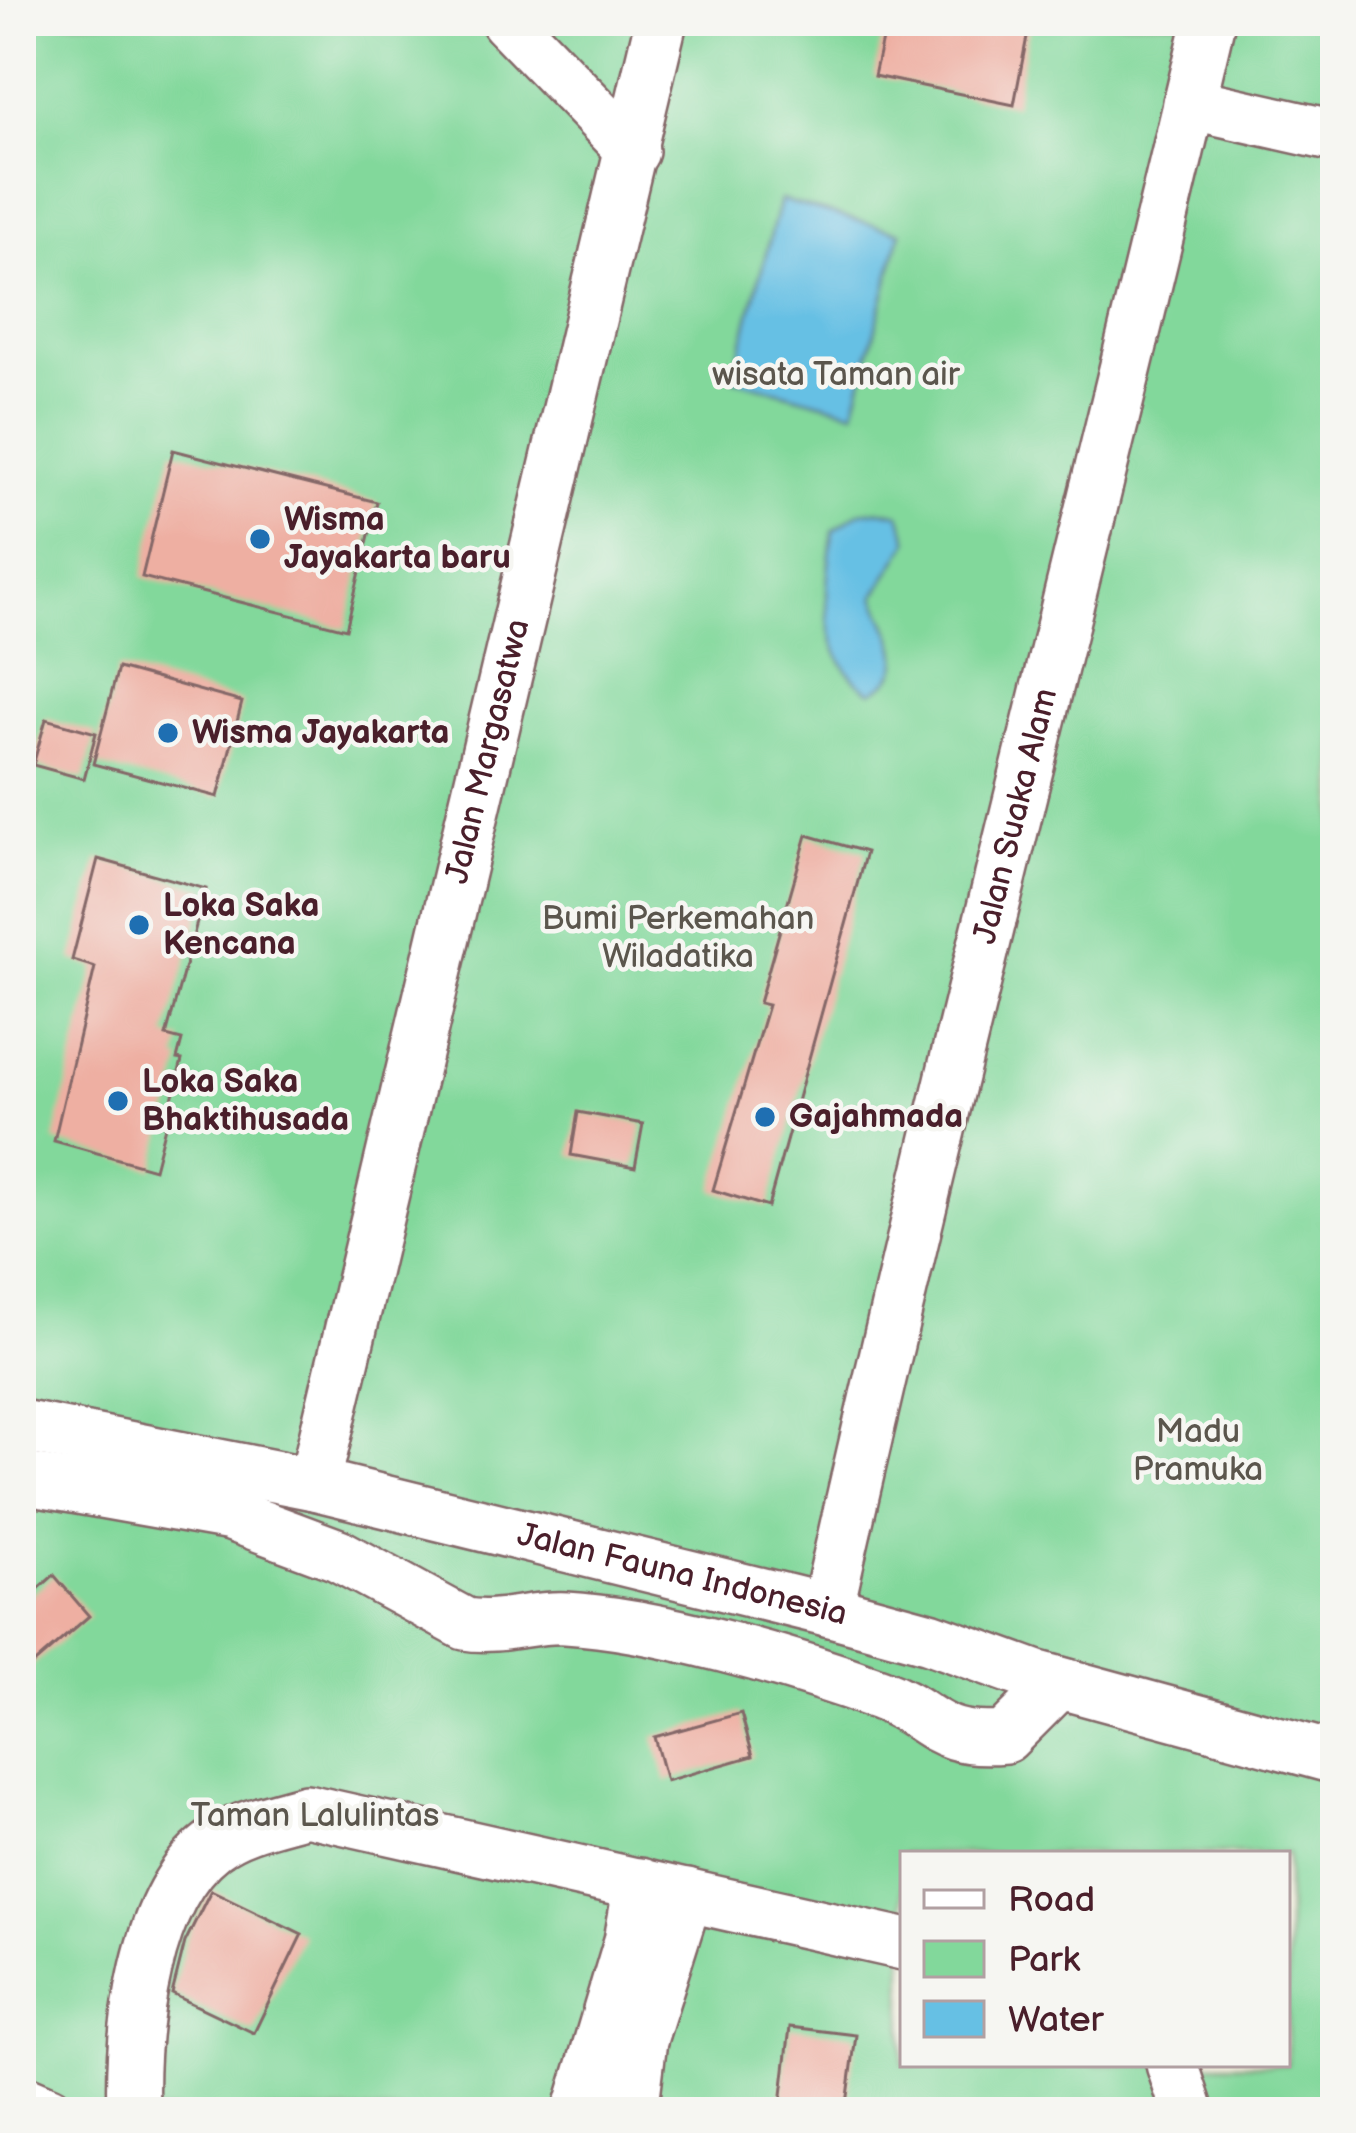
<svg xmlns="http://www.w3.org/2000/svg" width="1356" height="2133" viewBox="0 0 1356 2133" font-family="'Balsamiq Sans',sans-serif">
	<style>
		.green { fill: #82d89b; stroke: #667c63; stroke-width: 3; fill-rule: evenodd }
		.water { fill: #66c0e4; stroke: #587088; stroke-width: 3 }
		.building { fill: #eeafa2 }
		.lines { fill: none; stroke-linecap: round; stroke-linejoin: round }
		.street-casing { stroke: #846768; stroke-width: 56 }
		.street { stroke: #fff; stroke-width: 51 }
		.poi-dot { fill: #1f6fb2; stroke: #f6f6f2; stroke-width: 4.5 }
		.labels { text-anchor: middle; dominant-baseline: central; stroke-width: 9; stroke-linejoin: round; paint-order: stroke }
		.park-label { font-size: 33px; fill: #5b564d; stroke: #f6f6f2 }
		.poi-label { font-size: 33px; font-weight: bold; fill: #4a1f2b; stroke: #f6f6f2; text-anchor: start }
		.street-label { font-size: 33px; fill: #4a1f2b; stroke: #f6f6f2 }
	</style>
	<rect width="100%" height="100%" fill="#f6f6f2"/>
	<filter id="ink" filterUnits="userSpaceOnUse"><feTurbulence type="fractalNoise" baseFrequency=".00833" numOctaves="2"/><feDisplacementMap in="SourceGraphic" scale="24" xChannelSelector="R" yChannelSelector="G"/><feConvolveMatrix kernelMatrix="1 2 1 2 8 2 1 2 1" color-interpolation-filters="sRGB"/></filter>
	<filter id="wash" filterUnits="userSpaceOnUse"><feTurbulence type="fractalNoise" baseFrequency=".004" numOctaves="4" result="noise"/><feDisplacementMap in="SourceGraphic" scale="48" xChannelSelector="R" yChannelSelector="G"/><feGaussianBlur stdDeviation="2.7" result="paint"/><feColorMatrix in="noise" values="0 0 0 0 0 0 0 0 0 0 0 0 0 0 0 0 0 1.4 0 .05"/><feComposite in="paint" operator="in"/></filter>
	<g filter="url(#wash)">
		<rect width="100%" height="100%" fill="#f0edda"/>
		<!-- green -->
		<path class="green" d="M21,21H1335V2112H21ZM903,1854H1287V2064H903Z"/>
		<!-- water -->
		<g class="water">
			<path d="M780,200L901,232L854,411L733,379Z"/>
			<path d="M881,510L900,514L909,541L875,596C889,634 919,669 871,692C816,658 825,587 833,531L860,512Z"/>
		</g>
		<g id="blocks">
			<!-- building -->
			<g class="building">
				<path d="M886,21H1030L1014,105L874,76Z"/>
				<path d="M173,450L377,502L346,629L142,577Z"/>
				<path d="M118,668L242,702L218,797L93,764Z"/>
				<path d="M46,719L96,733L84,779L33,765Z"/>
				<path d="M807,835L866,852L768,1207L713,1190L768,1005L759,1003Z"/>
				<path d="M98,859L206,889L166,1036L182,1040L177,1059L182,1060L154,1169L54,1141L95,967L72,960Z"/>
				<path d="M578,1112L643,1124L635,1167L571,1155Z"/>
				<path d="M54,1575L89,1616L21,1675V1604Z"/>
				<path d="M741,1713L753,1756L666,1781L654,1737Z"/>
				<path d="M211,1890L302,1934L254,2033L172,1994L185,1942Z"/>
				<path d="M790,2027L856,2035L846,2112H780Z"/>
			</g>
		</g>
	</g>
	<g filter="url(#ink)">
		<use href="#blocks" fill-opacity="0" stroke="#846768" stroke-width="3"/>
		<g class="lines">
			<!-- street casing -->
			<g class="street-casing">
				<g id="street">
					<path d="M507,21L633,151"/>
					<path d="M1189,103L1335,136"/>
					<path id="s1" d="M21,1426L314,1484L827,1610L930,1638L1035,1676L1335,1758"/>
					<path d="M21,1478L231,1515L338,1555L465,1624C500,1630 532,1616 566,1618C655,1623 793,1663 879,1694C936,1715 933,1743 1005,1737L1059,1683"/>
					<path id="s2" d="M314,1484L661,21"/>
					<path id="s3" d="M827,1610C946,1079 1084,551 1209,21"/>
					<path d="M1172,2064L1188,2112"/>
					<path d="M21,2100L49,2112"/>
					<path d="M133,2112C130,2033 144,1898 212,1846C238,1826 275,1819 306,1810L903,1944"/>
					<path d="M579,2112L630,1941L640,1884"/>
					<path d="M632,2112L641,2040L687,1895"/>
				</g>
			</g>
			<!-- street -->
			<use href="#street" class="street"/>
		</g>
	</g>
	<!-- markers -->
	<g class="poi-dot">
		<circle cx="260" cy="539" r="12"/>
		<circle cx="168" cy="733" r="12"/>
		<circle cx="139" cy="925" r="12"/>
		<circle cx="118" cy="1101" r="12"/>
		<circle cx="765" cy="1117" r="12"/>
	</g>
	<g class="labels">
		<!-- park labels -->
		<g class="park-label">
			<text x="836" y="375">wisata Taman air</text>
			<text x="678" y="919">Bumi Perkemahan<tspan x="678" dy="38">Wiladatika</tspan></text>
			<text x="1198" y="1432">Madu<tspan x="1198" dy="38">Pramuka</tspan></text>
			<text x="315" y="1816">Taman Lalulintas</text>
		</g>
		<!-- poi labels -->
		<g class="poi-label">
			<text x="284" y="520">Wisma<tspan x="284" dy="38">Jayakarta baru</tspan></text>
			<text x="192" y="733">Wisma Jayakarta</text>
			<text x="163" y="906">Loka Saka<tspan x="163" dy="38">Kencana</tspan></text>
			<text x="142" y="1082">Loka Saka<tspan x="142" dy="38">Bhaktihusada</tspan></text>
			<text x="789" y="1117">Gajahmada</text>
		</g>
		<!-- street labels -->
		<g class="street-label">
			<text stroke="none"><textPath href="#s2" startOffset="753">Jalan Margasatwa</textPath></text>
			<text stroke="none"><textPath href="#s3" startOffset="816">Jalan Suaka Alam</textPath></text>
			<text stroke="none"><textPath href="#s1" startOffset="678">Jalan Fauna Indonesia</textPath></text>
		</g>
	</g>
	<!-- margin -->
	<rect width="1356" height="2133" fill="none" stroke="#f6f6f2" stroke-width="72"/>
	<!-- legend -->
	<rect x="900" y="1851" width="390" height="216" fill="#f6f6f2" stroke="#b1a0a2" stroke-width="3"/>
	<rect x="924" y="1890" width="60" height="18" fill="#ffffff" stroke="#b1a0a2" stroke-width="3"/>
	<text x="1008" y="1911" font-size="36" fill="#4a1f2b">Road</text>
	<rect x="924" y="1941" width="60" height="36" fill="#82d89b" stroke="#b1a0a2" stroke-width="3"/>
	<text x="1008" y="1971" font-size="36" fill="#4a1f2b">Park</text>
	<rect x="924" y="2001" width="60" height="36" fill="#66c0e4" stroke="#b1a0a2" stroke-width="3"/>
	<text x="1008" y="2031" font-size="36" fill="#4a1f2b">Water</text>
</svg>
